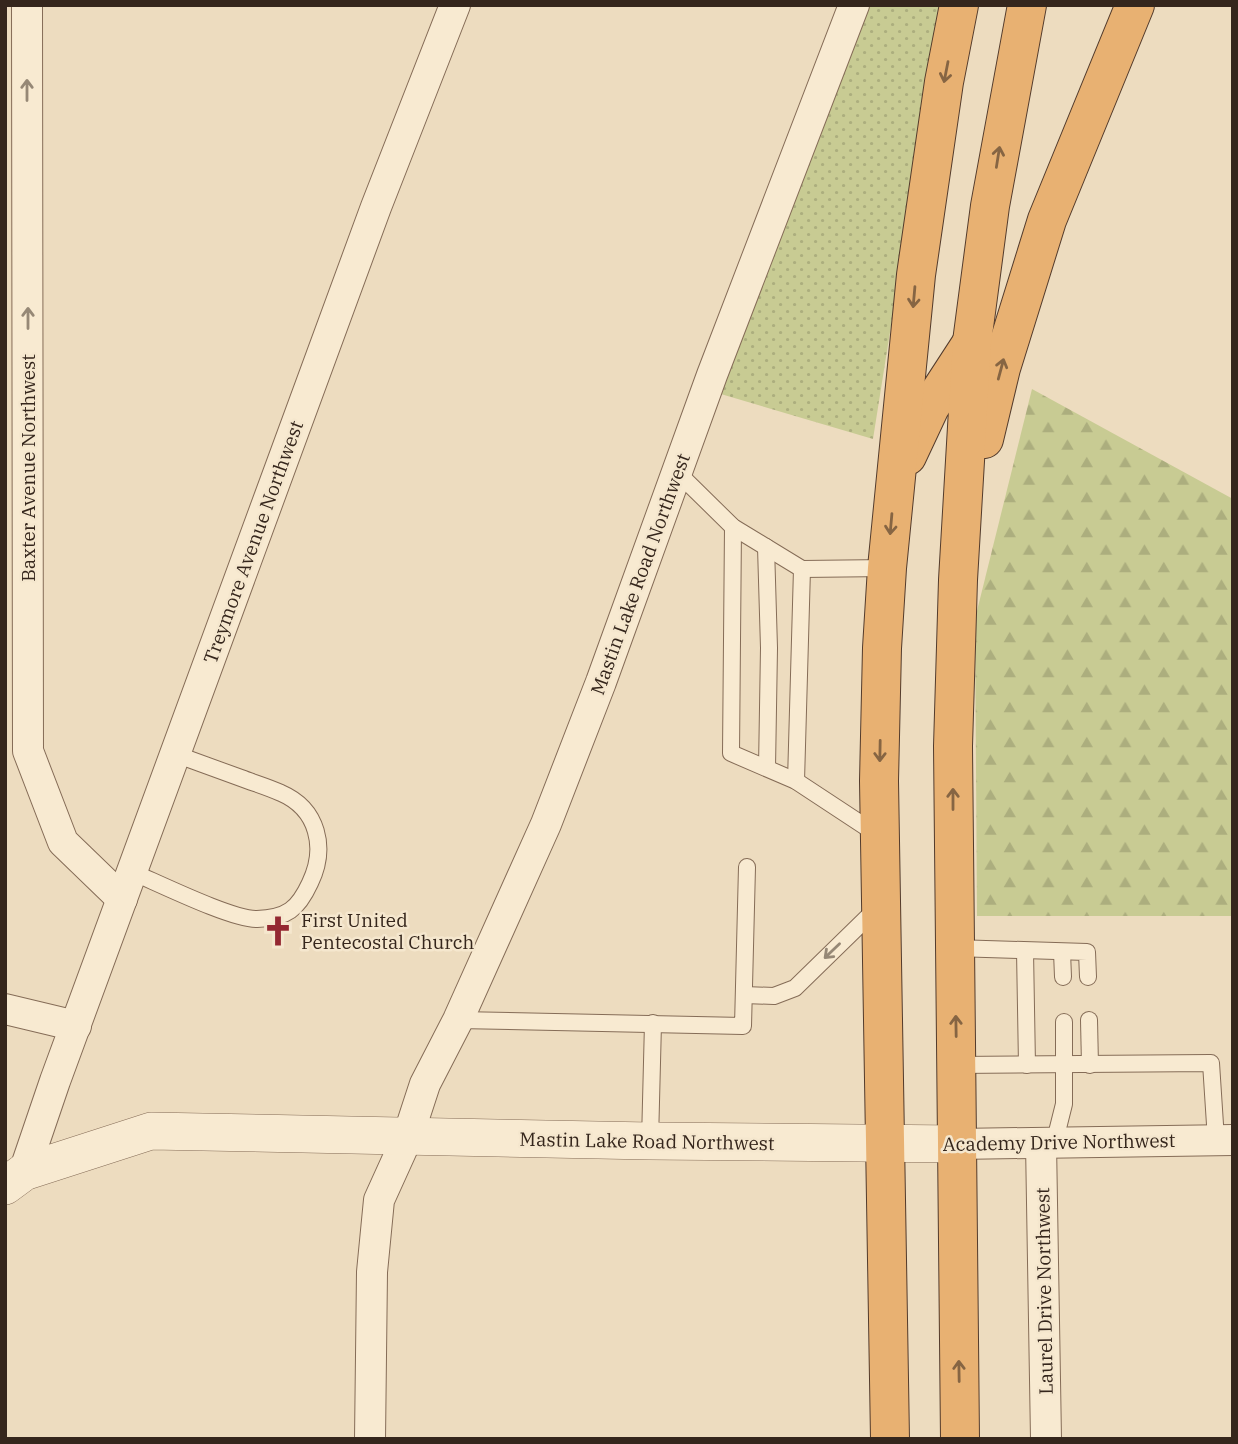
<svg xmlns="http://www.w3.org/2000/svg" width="1238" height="1444" viewBox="0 0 1238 1444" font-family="'IBM Plex Serif',serif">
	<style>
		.grass { fill: url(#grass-dots) }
		.forest { fill: url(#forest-firs) }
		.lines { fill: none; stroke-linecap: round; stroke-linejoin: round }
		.service-casing { stroke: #856c57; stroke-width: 18 }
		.minor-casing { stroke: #856c57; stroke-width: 32 }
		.tertiary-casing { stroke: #856c57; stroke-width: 38 }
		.trunk-casing { stroke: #533b2c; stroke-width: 40 }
		.service { stroke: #f8ead1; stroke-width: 16 }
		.minor { stroke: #f8ead1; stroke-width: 30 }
		.tertiary { stroke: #f8ead1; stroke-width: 37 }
		.trunk { stroke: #e8b172; stroke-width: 38 }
		.oneway { stroke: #866543 }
		.oneway2 { stroke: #968876 }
		.labels { text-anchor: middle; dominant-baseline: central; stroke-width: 5; stroke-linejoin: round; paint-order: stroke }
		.street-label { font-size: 19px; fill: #35261c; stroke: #f5e7ce }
		.poi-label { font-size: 19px; fill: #35261c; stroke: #f5e7ce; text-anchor: start }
	</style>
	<defs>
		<pattern id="grass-dots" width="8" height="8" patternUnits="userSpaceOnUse" patternTransform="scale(1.75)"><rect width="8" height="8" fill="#c8cb93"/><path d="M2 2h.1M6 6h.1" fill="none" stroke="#acae7e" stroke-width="1.8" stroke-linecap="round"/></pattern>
		<pattern id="forest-firs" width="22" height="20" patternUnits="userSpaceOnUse" patternTransform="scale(1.75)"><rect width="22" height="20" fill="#c8cb93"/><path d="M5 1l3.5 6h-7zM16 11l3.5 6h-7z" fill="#acae7e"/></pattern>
	</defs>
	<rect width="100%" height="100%" fill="#eddcbf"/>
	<!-- grass -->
	<path class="grass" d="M856,5H942L873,439L714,392Z"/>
	<!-- forest -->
	<path class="forest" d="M1032,389L1233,499V916H977L975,619Z"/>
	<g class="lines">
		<!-- service casing -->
		<g class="service-casing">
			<g id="service">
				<path d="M677,472L733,527L802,569L887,568"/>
				<path d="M733,527L731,753L796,781L878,835"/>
				<path d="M766,547L769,648L767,768"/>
				<path d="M796,781L802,569"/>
				<path d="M132,872C158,883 233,920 257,919C287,918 298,909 310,883C327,848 318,809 281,793C268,787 254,783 241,778C219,770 197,762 175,754"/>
				<path d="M954,948L1087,952L1088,977"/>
				<path d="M1025,951L1027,1065"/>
				<path d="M1062,952L1063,977"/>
				<path d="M744,995L774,996L795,988L877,908"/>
				<path d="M458,1020L743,1026L747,867"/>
				<path d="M1089,1020L1090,1065"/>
				<path d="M956,1065L1211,1063L1216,1140"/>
				<path d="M650,1141L653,1023"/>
				<path d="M1054,1144L1064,1104V1022"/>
			</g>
		</g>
		<!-- minor casing -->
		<g class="minor-casing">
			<g id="minor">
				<path d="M27,5L28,751L63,842L122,899"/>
				<path d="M5,1009L76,1026"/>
				<path d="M1041,1143L1046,1439"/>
				<path d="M957,1144L1233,1140"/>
				<path d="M24,1172L55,1081L376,207L455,5"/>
				<path d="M370,1439L372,1272L379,1200L408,1136L425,1084L458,1020L546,824L601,682L712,375L854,5"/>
			</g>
		</g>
		<!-- tertiary casing -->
		<g class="tertiary-casing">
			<path id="tertiary" d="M5,1186L24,1172L151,1131L650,1141L957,1144"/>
		</g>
		<!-- trunk casing -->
		<g class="trunk-casing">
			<g id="trunk">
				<path d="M984,439L1001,368L1047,220L1135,5"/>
				<path d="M907,456L930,407L971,344"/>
				<path d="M890,1439L879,781L882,648L887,568L916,275L944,82L959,5"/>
				<path d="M960,1439L953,746L958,580L972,342L990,206L1027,5"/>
			</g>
		</g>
		<!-- service -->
		<use href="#service" class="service"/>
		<!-- minor -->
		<use href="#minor" class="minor"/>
		<!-- tertiary -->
		<use href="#tertiary" class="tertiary"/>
		<!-- trunk -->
		<use href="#trunk" class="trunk"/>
	</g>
	<!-- one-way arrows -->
	<defs><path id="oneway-shaft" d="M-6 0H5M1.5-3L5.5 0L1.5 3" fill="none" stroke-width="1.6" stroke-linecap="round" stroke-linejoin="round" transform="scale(1.75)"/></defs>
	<g class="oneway">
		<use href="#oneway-shaft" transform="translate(946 72) rotate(101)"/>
		<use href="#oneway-shaft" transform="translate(998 157) rotate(-81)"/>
		<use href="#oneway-shaft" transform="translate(914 297) rotate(95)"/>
		<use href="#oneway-shaft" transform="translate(1001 369) rotate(-75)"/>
		<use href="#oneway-shaft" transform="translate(891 524) rotate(95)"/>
		<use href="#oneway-shaft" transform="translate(880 751) rotate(91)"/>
		<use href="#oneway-shaft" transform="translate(953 799) rotate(-90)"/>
		<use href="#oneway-shaft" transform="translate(956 1026) rotate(-91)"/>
		<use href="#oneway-shaft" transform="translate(959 1371) rotate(-91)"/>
	</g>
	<g class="oneway2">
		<use href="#oneway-shaft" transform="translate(27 90) rotate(-90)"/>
		<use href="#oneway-shaft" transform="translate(28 318) rotate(-90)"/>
		<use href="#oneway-shaft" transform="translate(832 951) rotate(136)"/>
	</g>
	<!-- icons -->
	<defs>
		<g id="church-bare" transform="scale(2.415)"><path d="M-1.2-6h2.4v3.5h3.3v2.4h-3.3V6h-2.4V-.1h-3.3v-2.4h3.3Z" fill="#942831" stroke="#f5e7ce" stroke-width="2.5" paint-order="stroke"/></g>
	</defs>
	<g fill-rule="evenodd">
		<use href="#church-bare" x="278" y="931"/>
	</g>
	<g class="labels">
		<!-- street labels -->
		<g class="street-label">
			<text transform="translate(28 468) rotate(-90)">Baxter Avenue Northwest</text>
			<text transform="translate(253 542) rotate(-70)">Treymore Avenue Northwest</text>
			<text transform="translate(640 574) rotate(-70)">Mastin Lake Road Northwest</text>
			<text transform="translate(647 1141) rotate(1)">Mastin Lake Road Northwest</text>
			<text transform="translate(1059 1142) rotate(-1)">Academy Drive Northwest</text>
			<text transform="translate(1044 1291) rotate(-91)">Laurel Drive Northwest</text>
		</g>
		<!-- poi labels -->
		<g class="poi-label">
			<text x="301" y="920">First United<tspan x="301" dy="22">Pentecostal Church</tspan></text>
		</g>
	</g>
	<!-- border -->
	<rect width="1238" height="1444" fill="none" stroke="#35261c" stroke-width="14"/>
</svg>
